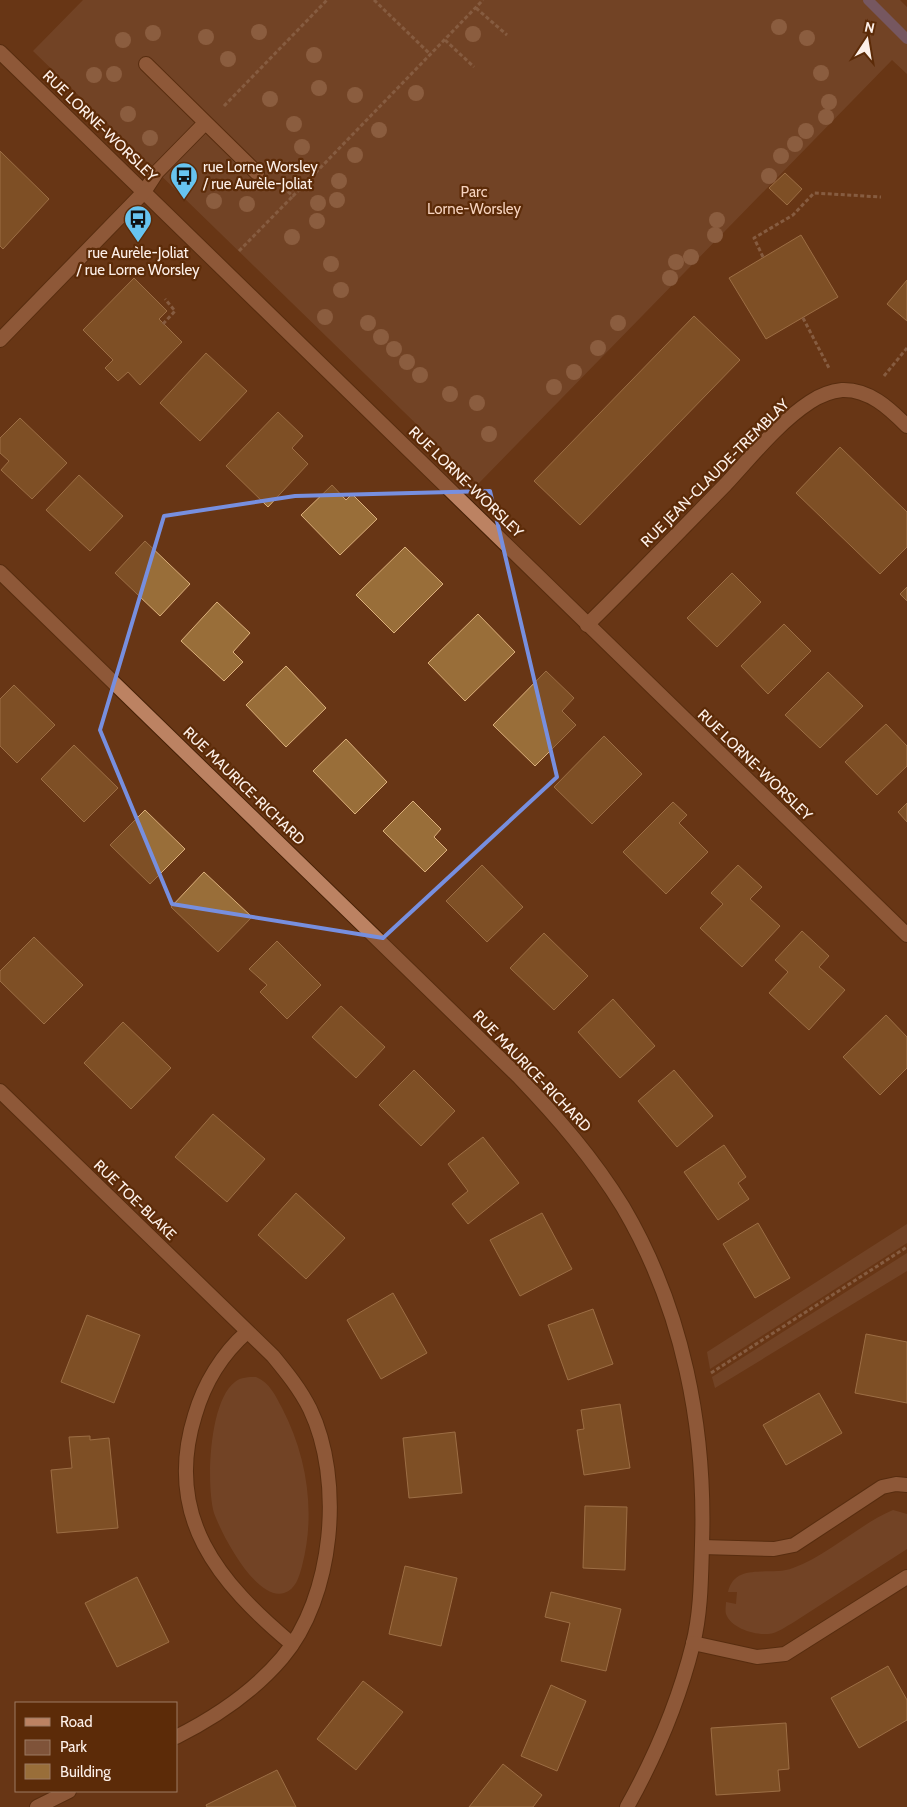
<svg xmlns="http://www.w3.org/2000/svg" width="907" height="1807" viewBox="0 0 907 1807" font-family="Cabin,sans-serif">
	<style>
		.green { fill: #7f5339 }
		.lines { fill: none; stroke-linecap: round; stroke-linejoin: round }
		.stream { stroke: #887fbb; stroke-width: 10 }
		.building { fill: #996e39; stroke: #dcb07c }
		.service-casing { stroke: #452006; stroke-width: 16 }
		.minor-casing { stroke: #452006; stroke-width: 16 }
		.path { stroke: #ab8974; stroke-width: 3; stroke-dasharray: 4 2.5; stroke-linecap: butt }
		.service { stroke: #bc8262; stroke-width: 14 }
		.minor { stroke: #bc8262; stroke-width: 14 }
		.tree { fill: #b68c72 }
		.marked { fill: none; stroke: #778fdf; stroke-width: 4; stroke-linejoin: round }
		.labels { text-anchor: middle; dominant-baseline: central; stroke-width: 4.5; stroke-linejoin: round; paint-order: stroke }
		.street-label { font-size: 15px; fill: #fdf0e9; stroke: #5c2b08 }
		.poi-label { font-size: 15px; fill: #fdf0e9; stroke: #5c2b08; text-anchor: start }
		.park-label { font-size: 15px; fill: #f6d3bf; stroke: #5c2b08 }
	</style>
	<rect width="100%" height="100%" fill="#683615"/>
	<!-- green -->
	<g class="green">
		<path d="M83,0H900L907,7V74L892,60L478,484L33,51Z"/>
		<path d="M907,1224V1243L710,1369L707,1352Z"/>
		<path d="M907,1253V1271L715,1388L712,1377Z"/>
		<path d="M256,1377C270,1383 275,1395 282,1408C307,1456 316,1513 302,1566C299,1577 296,1589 284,1593C256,1601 222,1535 214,1513C206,1485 209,1401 235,1382C241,1377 249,1377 256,1377Z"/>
		<path d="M893,1510L907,1514V1549L794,1622C785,1627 778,1633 768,1634C754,1635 731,1628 726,1614C725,1611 726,1605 726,1602L736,1604L737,1592H728C735,1561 771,1577 793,1568C829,1555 858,1525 893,1510Z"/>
	</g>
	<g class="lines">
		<!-- stream -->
		<path class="stream" d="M868,0L907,39"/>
	</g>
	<!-- building -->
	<g class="building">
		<path d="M0,151L49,199L3,249L0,246Z"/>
		<path d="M785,173L802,189L787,205L769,188Z"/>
		<path d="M801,235L838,297L766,339L729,278Z"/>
		<path d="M134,278L167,311L159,319L182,342L140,385L128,372L118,381L105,368L113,360L83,330Z"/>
		<path d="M907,280V321L887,304Z"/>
		<path d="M694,316L740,360L580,525L534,481Z"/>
		<path d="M206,353L247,391L200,441L160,403Z"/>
		<path d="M278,412L303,436L292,448L308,464L268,507L226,466Z"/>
		<path d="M20,418L67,463L32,499L1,470L9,461L0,453V438Z"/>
		<path d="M840,447L907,512V547L880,574L796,493Z"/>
		<path d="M79,475L123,516L90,551L46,510Z"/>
		<path d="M332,485L346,500L352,494L377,519L340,555L301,515Z"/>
		<path d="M145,541L190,584L160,616L115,573Z"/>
		<path d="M405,547L443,584L394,633L356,595Z"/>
		<path d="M732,573L761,602L717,647L687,618Z"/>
		<path d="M907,587V601L900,594Z"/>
		<path d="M217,602L250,633L233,652L243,662L224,681L181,641Z"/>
		<path d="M478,614L515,652L465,701L428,663Z"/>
		<path d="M784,624L811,651L768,694L741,666Z"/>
		<path d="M286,666L326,708L286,747L246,705Z"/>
		<path d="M546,671L574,698L562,711L576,725L535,766L493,725Z"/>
		<path d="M828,672L863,706L820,748L785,715Z"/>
		<path d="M14,685L55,725L17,763L0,746V699Z"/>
		<path d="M886,724L907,746V766L877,795L845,762Z"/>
		<path d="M604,736L642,774L592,824L554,787Z"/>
		<path d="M346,739L387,782L355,814L313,771Z"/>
		<path d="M74,745L118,788L84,822L41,779Z"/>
		<path d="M413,801L441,829L434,837L447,850L425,872L383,831Z"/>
		<path d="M673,802L687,815L679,823L708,852L666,894L623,852Z"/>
		<path d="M907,803V822L898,812Z"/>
		<path d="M145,810L185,849L150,884L110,845Z"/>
		<path d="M482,865L523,907L487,942L446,901Z"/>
		<path d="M738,865L762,887L750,899L780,926L742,967L700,928L723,904L711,893Z"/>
		<path d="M204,872L252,917L218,952L171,907Z"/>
		<path d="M802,931L829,956L819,967L845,990L809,1030L769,993L788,972L775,960Z"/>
		<path d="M544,933L588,976L554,1010L510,968Z"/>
		<path d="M34,937L83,985L44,1024L0,981V971Z"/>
		<path d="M277,941L321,985L287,1019L260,992L267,985L249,969Z"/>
		<path d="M613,999L655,1046L620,1078L578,1032Z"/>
		<path d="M341,1006L385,1047L356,1078L312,1037Z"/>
		<path d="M886,1015L907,1037V1068L880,1095L843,1057Z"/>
		<path d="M123,1022L171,1068L131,1109L84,1063Z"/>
		<path d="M414,1070L455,1111L421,1146L379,1105Z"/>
		<path d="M674,1070L713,1116L677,1147L638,1101Z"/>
		<path d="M213,1114L265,1159L227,1202L175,1157Z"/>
		<path d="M483,1137L519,1183L468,1224L452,1204L468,1191L448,1164Z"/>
		<path d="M724,1145L746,1177L738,1183L749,1199L718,1220L684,1172Z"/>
		<path d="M296,1193L345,1238L306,1279L258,1235Z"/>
		<path d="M542,1213L572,1269L520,1296L490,1240Z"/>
		<path d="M758,1223L790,1278L755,1298L723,1244Z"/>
		<path d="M393,1293L427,1353L381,1379L347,1320Z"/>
		<path d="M593,1309L613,1364L568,1380L548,1325Z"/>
		<path d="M87,1315L140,1335L114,1403L61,1382Z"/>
		<path d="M866,1334L907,1342V1403L855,1393Z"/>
		<path d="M819,1393L842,1433L786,1465L763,1425Z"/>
		<path d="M620,1404L630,1468L584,1475L577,1430L584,1429L581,1410Z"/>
		<path d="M455,1432L462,1493L409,1498L403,1438Z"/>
		<path d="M90,1436V1440L109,1438L118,1528L57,1533L51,1470L72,1468L69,1437Z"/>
		<path d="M585,1506L627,1507L625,1570L583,1568Z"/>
		<path d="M405,1566L457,1578L441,1646L389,1634Z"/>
		<path d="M137,1577L169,1642L117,1667L85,1603Z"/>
		<path d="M551,1592L621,1609L606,1671L561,1661L570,1623L545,1617Z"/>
		<path d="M888,1666L907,1700V1720L859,1748L831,1698Z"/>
		<path d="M363,1681L403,1712L356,1770L317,1739Z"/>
		<path d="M551,1685L586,1701L557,1771L521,1756Z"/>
		<path d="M786,1723L789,1769L778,1770L780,1791L716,1795L711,1728Z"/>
		<path d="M503,1764L542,1795L533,1807H469Z"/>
		<path d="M277,1770L296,1807H207L206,1805Z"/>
	</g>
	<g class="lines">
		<!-- service casing -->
		<g class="service-casing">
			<g id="service">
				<path d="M146,64L257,173"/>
				<path d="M144,192L157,172L205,123"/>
			</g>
		</g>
		<!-- minor casing -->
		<g class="minor-casing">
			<g id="minor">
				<path d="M0,52L907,935"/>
				<path d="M0,340L144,192"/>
				<path d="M0,572L518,1076C557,1117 593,1158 623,1207C683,1309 706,1428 702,1545C701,1578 701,1612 693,1644C679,1700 655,1757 627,1807"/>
				<path d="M587,625C634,579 680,531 726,484C752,456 778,423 810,402C819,396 832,391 842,390C869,389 889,408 907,426"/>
				<path d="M0,1091L273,1356C287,1373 300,1389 310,1409C344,1480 334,1597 282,1658C253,1692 216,1717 176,1737"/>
				<path d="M247,1332C222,1354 204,1384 195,1415C163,1517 219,1583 292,1644"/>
				<path d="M702,1547L774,1549L794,1545L882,1487L896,1484L907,1485"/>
				<path d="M693,1643L757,1657L785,1654L907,1577"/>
				<path d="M37,1807L69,1791"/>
			</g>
		</g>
		<!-- path -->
		<g class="path">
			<path d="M374,0L430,54"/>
			<path d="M476,8L507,35"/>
			<path d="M445,40L474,67"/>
			<path d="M224,106L327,0"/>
			<path d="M278,183L293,196L483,0"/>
			<path d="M239,251L293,196"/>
			<path d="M763,257L754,238L793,215L814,193L881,197"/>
			<path d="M803,318L829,368"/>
			<path d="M163,324L175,311L165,299"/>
			<path d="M884,376L907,348"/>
			<path d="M711,1373L907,1247"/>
		</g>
		<!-- service -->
		<use href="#service" class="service"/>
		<!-- minor -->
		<use href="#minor" class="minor"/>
	</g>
	<!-- trees -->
	<g class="tree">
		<circle cx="779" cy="27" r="8"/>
		<circle cx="259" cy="32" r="8"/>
		<circle cx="153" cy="33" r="8"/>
		<circle cx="473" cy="34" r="8"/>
		<circle cx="206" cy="37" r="8"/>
		<circle cx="807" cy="38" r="8"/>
		<circle cx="123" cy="40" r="8"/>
		<circle cx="314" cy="55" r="8"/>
		<circle cx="228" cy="59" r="8"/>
		<circle cx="821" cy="73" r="8"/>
		<circle cx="114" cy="74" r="8"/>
		<circle cx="94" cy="75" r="8"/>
		<circle cx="319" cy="88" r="8"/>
		<circle cx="416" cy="93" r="8"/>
		<circle cx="355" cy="95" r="8"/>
		<circle cx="270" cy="99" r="8"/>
		<circle cx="829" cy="102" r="8"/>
		<circle cx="128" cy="114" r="8"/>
		<circle cx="826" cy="117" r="8"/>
		<circle cx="294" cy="124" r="8"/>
		<circle cx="379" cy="130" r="8"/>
		<circle cx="806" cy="131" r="8"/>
		<circle cx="150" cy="138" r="8"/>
		<circle cx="795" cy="144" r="8"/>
		<circle cx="302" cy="147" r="8"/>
		<circle cx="355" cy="155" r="8"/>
		<circle cx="781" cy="156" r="8"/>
		<circle cx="189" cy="176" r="8"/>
		<circle cx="769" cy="176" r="8"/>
		<circle cx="339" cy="181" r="8"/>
		<circle cx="337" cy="200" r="8"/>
		<circle cx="214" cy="201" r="8"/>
		<circle cx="318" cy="203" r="8"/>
		<circle cx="247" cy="204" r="8"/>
		<circle cx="717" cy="220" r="8"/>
		<circle cx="317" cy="221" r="8"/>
		<circle cx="715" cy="235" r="8"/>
		<circle cx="292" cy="237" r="8"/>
		<circle cx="691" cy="257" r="8"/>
		<circle cx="676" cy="262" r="8"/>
		<circle cx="331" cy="264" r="8"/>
		<circle cx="670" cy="278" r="8"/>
		<circle cx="341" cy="290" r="8"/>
		<circle cx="325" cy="317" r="8"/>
		<circle cx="368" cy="323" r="8"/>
		<circle cx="618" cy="323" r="8"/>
		<circle cx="381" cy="337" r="8"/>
		<circle cx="598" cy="348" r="8"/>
		<circle cx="394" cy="349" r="8"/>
		<circle cx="407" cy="362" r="8"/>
		<circle cx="574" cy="372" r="8"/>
		<circle cx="420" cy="375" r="8"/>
		<circle cx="554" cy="387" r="8"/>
		<circle cx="450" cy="394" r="8"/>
		<circle cx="477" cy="403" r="8"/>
		<circle cx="489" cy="434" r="8"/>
	</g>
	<!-- marked area -->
	<path d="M0 0H907V1807H0ZM490,491L557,777L383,938L172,904L100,730L164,516L295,496Z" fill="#683615" fill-opacity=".55" fill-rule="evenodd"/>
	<path class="marked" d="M490,491L557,777L383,938L172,904L100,730L164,516L295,496Z"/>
	<!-- icons -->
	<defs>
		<g id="bus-pin" transform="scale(1.4375)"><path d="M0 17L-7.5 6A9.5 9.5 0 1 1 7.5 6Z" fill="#67c4f0" stroke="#5c2b08"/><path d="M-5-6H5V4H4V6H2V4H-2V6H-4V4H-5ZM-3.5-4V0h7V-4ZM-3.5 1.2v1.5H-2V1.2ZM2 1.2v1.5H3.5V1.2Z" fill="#111"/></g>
	</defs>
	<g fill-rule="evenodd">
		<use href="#bus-pin" x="184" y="176"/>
		<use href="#bus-pin" x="138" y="219"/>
	</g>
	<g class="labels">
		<!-- street labels -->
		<g class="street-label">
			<text transform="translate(100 126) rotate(44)">RUE LORNE-WORSLEY</text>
			<text transform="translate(715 473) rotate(-45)">RUE JEAN-CLAUDE-TREMBLAY</text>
			<text transform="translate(466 482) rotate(44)">RUE LORNE-WORSLEY</text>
			<text transform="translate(755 765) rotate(44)">RUE LORNE-WORSLEY</text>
			<text transform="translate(244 786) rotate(44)">RUE MAURICE-RICHARD</text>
			<text transform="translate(532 1071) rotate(46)">RUE MAURICE-RICHARD</text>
			<text transform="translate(135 1200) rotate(44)">RUE TOE-BLAKE</text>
		</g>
		<!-- poi labels -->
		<g class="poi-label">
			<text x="203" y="167">rue Lorne Worsley<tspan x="203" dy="17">/ rue Aurèle-Joliat</tspan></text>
			<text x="138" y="253" text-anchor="middle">rue Aurèle-Joliat<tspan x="138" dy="17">/ rue Lorne Worsley</tspan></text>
		</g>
		<!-- park labels -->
		<g class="park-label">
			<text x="474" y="192">Parc<tspan x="474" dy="17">Lorne-Worsley</tspan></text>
		</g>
	</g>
	<!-- legend -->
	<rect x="15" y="1702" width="162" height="90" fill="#5c2b08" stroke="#9c7a62"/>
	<rect x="25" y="1718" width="25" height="8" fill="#bc8262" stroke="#9c7a62"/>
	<text x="60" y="1727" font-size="15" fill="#fdf0e9">Road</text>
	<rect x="25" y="1740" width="25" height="15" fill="#7f5339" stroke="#9c7a62"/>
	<text x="60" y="1752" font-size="15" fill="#fdf0e9">Park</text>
	<rect x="25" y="1764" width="25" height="15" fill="#996e39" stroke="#9c7a62"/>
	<text x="60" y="1777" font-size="15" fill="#fdf0e9">Building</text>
	<!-- north arrow -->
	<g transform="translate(867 40) rotate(12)" stroke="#5c2b08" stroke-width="4" paint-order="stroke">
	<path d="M0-4L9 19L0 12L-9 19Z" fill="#fdf0e9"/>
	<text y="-8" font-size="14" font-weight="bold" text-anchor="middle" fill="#fdf0e9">N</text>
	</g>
</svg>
